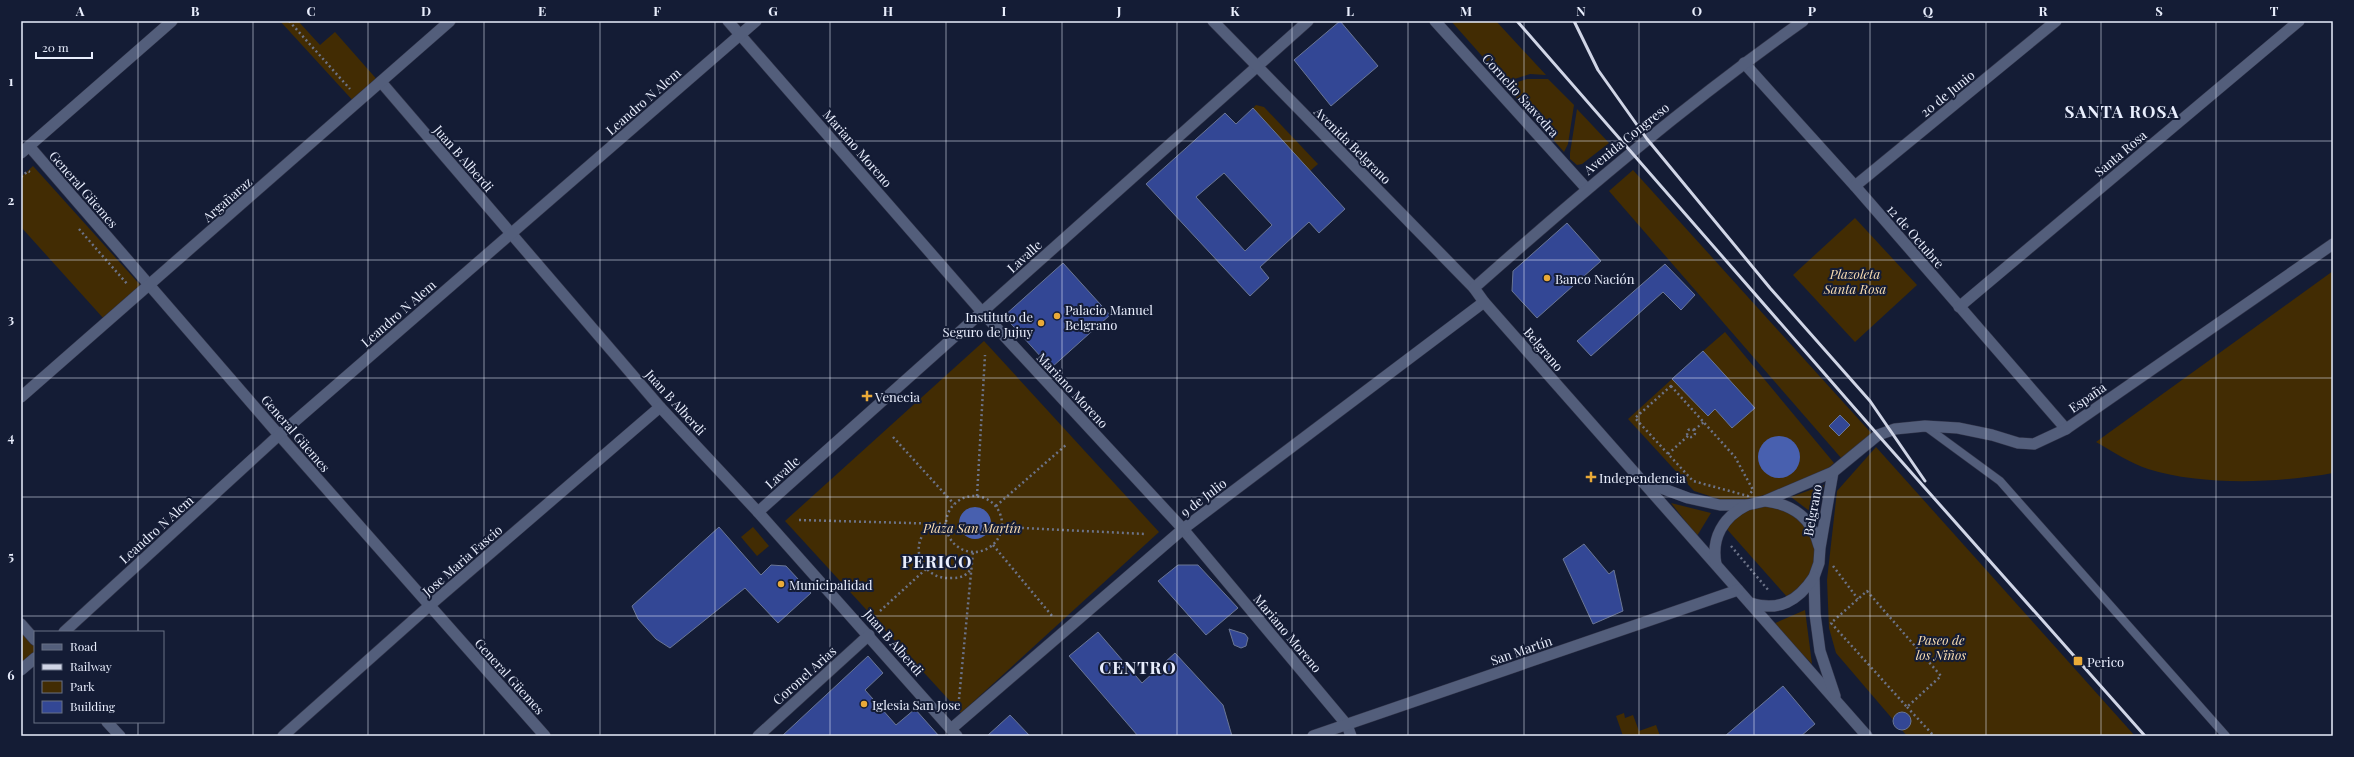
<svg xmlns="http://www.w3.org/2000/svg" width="2354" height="757" viewBox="0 0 2354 757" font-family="'Playfair Display',serif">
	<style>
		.green { fill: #422c03 }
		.water { fill: #4860af }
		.building { fill: #334795; stroke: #6a7695; fill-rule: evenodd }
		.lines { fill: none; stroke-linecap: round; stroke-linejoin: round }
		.service-casing { stroke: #313449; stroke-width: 9 }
		.minor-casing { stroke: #313449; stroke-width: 12 }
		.tertiary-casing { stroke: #313449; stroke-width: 12 }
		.secondary-casing { stroke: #313449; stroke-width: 12 }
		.path { stroke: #6c7388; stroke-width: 2.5; stroke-dasharray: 2 3; stroke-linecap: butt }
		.service { stroke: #535e7b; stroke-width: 8 }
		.minor { stroke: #535e7b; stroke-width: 11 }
		.tertiary { stroke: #535e7b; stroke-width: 11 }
		.secondary { stroke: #535e7b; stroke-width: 11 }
		.rail { stroke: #d0d5e6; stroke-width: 3 }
		.grid { fill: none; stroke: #e9eefd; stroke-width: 1; stroke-opacity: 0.55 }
		.poi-dot { fill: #eaaa38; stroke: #141c35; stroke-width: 1.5 }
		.labels { text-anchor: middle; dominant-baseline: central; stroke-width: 4; stroke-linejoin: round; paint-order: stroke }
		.street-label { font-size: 13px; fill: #e9eefd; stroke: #141c35 }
		.park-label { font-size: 13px; font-style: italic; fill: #f9ddb2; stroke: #141c35 }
		.poi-label { font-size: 13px; fill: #e9eefd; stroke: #141c35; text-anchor: start }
		.district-label { font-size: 17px; font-weight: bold; letter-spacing: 1px; fill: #e9eefd; stroke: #141c35 }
		.neatline { fill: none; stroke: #e9eefd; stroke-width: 1.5 }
		.grid-label { font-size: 13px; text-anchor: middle; font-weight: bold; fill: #e9eefd }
	</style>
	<rect width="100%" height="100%" fill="#141c35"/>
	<!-- green -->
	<g class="green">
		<path d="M280,21H298L320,45L335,32L380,83L356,104Z"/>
		<path d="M1451,21H1496L1546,75L1530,74L1505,82Z"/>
		<path d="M1527,79H1548L1574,105L1568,144L1564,152L1506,86Z"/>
		<path d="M1256,105L1264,107L1318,164L1310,171L1253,108Z"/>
		<path d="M1577,109L1609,143L1582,164L1577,165L1570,159V153Z"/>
		<path d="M33,166L142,287L104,319L21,227V177Z"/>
		<path d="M1633,170L1872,434L1842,459L1609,191Z"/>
		<path d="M1855,218L1917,285L1855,342L1793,275Z"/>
		<path d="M2333,271V473C2278,483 2202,486 2148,469C2130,463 2112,451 2096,442Z"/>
		<path d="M1725,332L1834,463L1824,472L1765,495L1747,499L1722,500L1694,491L1628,419L1672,379L1708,416L1715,409L1732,428L1755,408L1703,351Z"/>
		<path d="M984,341L1159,532L961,713L785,521Z"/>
		<path d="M1876,447L2135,736H1907L1836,653L1829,628L1827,580L1837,491Z"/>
		<path d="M1824,485L1816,516L1791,497Z"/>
		<path d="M1671,503L1711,513L1697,536Z"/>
		<path d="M1767,505C1793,510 1814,524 1815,552C1815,560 1814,570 1810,576C1805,584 1795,591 1788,598L1725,527C1738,513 1749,508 1767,505Z"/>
		<path d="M753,527L769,546L757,556L741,537Z"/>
		<path d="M1805,610L1812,664L1773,624Z"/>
		<path d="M21,624L35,640V658L21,670Z"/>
		<path d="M1624,713L1625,718L1633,715L1639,731L1656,725L1660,736H1623L1616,716Z"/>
	</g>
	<!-- water -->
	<g class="water">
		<circle cx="1779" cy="457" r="21"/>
		<circle cx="975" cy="523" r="16"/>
	</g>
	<!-- building -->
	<g class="building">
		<path d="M1340,21L1378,66L1331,106L1294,60Z"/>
		<path d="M1253,108L1345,209L1319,233L1309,222L1260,267L1269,278L1250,296L1146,184L1225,113L1236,124ZM1224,173L1272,225L1245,251L1196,197Z"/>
		<path d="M1567,223L1601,261L1537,318L1512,291L1513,271Z"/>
		<path d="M1063,263L1110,315L1051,368L1004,316Z"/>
		<path d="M1665,264L1695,295L1681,310L1663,292L1591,356L1577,341Z"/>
		<path d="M1703,351L1755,408L1732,428L1715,409L1708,416L1672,379Z"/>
		<path d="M1840,415L1850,425L1839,436L1829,426Z"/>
		<path d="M719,527L761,575L771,565L786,566L811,593L778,623L745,588L670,648L656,639L638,619L632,606Z"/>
		<path d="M1584,544L1609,574L1614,570L1623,611L1593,624L1563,559Z"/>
		<path d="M1178,565H1198L1238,608L1206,635L1158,581Z"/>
		<path d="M1229,629L1245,634L1248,638L1246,646L1241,648L1234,645Z"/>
		<path d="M1098,632L1142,683L1175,653L1223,705L1232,736H1138L1069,656Z"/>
		<path d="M868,656L883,673L865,690L896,725L915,709L939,736H782Z"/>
		<path d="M1783,686L1815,724L1801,736H1725Z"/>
		<circle cx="1902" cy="721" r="9"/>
		<path d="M1010,715L1030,736H987Z"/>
	</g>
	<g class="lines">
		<!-- service casing -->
		<g class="service-casing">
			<path id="service" d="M1925,426L2000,481L2226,736"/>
		</g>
		<!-- minor casing -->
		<g class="minor-casing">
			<g id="minor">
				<path d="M728,21L982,312L1183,529L1347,725L1351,736"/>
				<path d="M1435,21L1586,188"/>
				<path d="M1744,63L1855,186L2066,429"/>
				<path d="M381,82L660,407L758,512L957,736"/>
				<path d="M29,146L279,435L545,736"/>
				<path d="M1855,186L2056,21"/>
				<path d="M1959,307L2299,21"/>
				<path d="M21,397L450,21"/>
				<path d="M758,512L1308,21"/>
				<path d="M64,632L279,435L756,21"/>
				<path d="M21,670L35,658"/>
				<path d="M951,729L1183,529L1484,302"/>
				<path d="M283,736L429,606L660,407"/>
				<path d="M758,736L869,635"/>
			</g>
		</g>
		<!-- tertiary casing -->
		<g class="tertiary-casing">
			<g id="tertiary">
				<path d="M1213,21L1474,288"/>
				<path d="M21,153L172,21"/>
				<path d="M21,624L35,640"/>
				<path d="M107,722L120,736"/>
			</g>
		</g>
		<!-- secondary casing -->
		<g class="secondary-casing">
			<g id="secondary">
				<path d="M1803,21C1687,103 1580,194 1474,288L1484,302L1867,736"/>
				<path d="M1833,472L1820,548L1819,563L1814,577L1815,614L1820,651L1835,696"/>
				<path d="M1645,482L1688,498L1720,505H1747L1765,501L1833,472L1878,435L1895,429L1925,426L1958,428L1992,435L2018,443L2034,444L2066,429L2333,244"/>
				<path d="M1766,501C1794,505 1812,518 1819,546"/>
				<path d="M1716,564C1711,538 1723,517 1747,505"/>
				<path d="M1750,603C1779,612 1798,601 1814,577"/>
				<path d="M1313,736L1738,590"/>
			</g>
		</g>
		<!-- path -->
		<g class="path">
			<path d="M289,21L350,89"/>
			<path d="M21,177L28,171L30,172"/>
			<path d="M79,229L128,285"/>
			<path d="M1671,386L1735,457L1753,490L1748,496L1693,481L1635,418Z"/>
			<circle cx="1691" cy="433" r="4"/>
			<path d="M1694,430L1704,422"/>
			<path d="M893,437L954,504"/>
			<path d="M1668,454L1689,435"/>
			<circle cx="974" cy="524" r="28"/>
			<path d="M977,496L985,355"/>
			<path d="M996,506L1066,445"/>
			<path d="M799,520L946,524"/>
			<path d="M936,524C905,538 919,581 952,578C961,578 966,576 971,569"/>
			<path d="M1002,527L1146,534"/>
			<path d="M993,545L1053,617"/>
			<path d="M1731,546L1769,591"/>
			<path d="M1833,566L1858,599"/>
			<path d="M1867,591L1941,676L1907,707L1831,623Z"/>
			<path d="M880,611L926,569"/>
			<path d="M959,699L973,552"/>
			<path d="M1907,707L1934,736"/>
		</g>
		<!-- service -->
		<use href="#service" class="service"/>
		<!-- minor -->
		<use href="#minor" class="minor"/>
		<!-- tertiary -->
		<use href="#tertiary" class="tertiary"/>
		<!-- secondary -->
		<use href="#secondary" class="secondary"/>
		<!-- rail -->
		<g class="rail">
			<path d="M1517,21L1878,435L2145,736"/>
			<path d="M1574,21L1598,70L1647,139L1770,288L1870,401L1925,481"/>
		</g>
	</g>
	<!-- grid -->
	<path class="grid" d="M138,21V632M253,21V736M368,21V736M484,21V736M600,21V736M715,21V736M830,21V736M946,21V736M1062,21V736M1177,21V736M1292,21V736M1408,21V736M1524,21V736M1639,21V736M1754,21V736M1870,21V736M1986,21V736M2101,21V736M2216,21V736M21,141H2333M21,260H2333M21,378H2333M21,497H2333M21,616H2333M138,722V736"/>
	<!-- markers -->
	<g class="poi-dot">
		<circle cx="1547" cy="278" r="4"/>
		<circle cx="1057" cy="316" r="4"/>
		<circle cx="1041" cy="323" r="4"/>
		<path d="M865 390h4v4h4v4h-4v4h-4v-4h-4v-4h4z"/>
		<path d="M1589 471h4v4h4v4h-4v4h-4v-4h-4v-4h4z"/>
		<circle cx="781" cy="584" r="4"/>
		<rect x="2073" y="656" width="10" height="10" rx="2"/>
		<circle cx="864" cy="704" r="4"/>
	</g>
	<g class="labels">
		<!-- street labels -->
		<g class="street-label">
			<text transform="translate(1947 93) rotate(-39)">20 de Junio</text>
			<text transform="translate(1521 95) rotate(48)">Cornelio Saavedra</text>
			<text transform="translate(643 101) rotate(-41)">Leandro N Alem</text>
			<text transform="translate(1626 138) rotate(-39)">Avenida Congreso</text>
			<text transform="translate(1353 145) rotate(45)">Avenida Belgrano</text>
			<text transform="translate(858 148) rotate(49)">Mariano Moreno</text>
			<text transform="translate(2120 153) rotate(-40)">Santa Rosa</text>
			<text transform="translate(464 158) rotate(49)">Juan B Alberdi</text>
			<text transform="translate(84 189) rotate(49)">General Güemes</text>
			<text transform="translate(227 199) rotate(-41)">Argañaraz</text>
			<text transform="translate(1916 236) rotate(49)">12 de Octubre</text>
			<text transform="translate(1024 256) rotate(-42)">Lavalle</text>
			<text transform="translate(398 313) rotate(-41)">Leandro N Alem</text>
			<text transform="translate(1544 349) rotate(49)">Belgrano</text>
			<text transform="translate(1073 390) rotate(47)">Mariano Moreno</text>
			<text transform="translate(2087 397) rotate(-35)">España</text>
			<text transform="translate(676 402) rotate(48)">Juan B Alberdi</text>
			<text transform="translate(296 433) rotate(49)">General Güemes</text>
			<text transform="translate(782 472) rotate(-42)">Lavalle</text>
			<text transform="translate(1203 497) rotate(-37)">9 de Julio</text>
			<text transform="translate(1812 510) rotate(-80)">Belgrano</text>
			<text transform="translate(156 529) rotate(-42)">Leandro N Alem</text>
			<text transform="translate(462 560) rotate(-41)">Jose Maria Fascio</text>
			<text transform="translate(1288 633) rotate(50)">Mariano Moreno</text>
			<text transform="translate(894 642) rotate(49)">Juan B Alberdi</text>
			<text transform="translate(1521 650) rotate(-19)">San Martín</text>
			<text transform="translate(804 675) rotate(-42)">Coronel Arias</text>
			<text transform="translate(510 676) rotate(48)">General Güemes</text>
		</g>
		<!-- park labels -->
		<g class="park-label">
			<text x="1855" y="273">Plazoleta<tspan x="1855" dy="15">Santa Rosa</tspan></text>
			<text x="972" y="527">Plaza San Martín</text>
			<text x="1941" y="639">Paseo de<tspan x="1941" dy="15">los Niños</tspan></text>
		</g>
		<!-- poi labels -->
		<g class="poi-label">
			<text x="1555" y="278">Banco Nación</text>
			<text x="1065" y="309">Palacio Manuel<tspan x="1065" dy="15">Belgrano</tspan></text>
			<text x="1033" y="316" text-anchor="end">Instituto de<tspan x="1033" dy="15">Seguro de Jujuy</tspan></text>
			<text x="875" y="396">Venecia</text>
			<text x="1599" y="477">Independencia</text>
			<text x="789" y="584">Municipalidad</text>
			<text x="2087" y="661">Perico</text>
			<text x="872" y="704">Iglesia San Jose</text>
		</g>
		<!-- district labels -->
		<g class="district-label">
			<text x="2122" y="111">SANTA ROSA</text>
			<text x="937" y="561">PERICO</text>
			<text x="1138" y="667">CENTRO</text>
		</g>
	</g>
	<!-- border -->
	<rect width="2354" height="757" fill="none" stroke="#141c35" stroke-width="44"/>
	<!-- legend -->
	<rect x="34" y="631" width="130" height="92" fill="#141c35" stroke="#697085"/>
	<rect x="42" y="644" width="20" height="6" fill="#535e7b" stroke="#697085"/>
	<text x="70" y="651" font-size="12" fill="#e9eefd">Road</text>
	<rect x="42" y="664" width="20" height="6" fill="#d0d5e6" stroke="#697085"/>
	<text x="70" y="671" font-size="12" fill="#e9eefd">Railway</text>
	<rect x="42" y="681" width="20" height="12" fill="#422c03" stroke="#697085"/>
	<text x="70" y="691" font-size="12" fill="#e9eefd">Park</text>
	<rect x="42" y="701" width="20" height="12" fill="#334795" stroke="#697085"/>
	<text x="70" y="711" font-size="12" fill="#e9eefd">Building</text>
	<!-- scale -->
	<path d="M36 52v6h56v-6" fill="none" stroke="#e9eefd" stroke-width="2"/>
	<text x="42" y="52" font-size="12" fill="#e9eefd" stroke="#141c35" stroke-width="3" paint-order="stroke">20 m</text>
	<rect x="22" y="22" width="2310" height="713" class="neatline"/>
	<g class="grid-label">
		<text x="80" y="16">A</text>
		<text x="195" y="16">B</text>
		<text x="311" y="16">C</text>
		<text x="426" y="16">D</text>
		<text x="542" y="16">E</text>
		<text x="657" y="16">F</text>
		<text x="773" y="16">G</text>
		<text x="888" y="16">H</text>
		<text x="1004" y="16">I</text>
		<text x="1119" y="16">J</text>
		<text x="1235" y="16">K</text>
		<text x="1350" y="16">L</text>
		<text x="1466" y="16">M</text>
		<text x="1581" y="16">N</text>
		<text x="1697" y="16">O</text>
		<text x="1812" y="16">P</text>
		<text x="1928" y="16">Q</text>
		<text x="2043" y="16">R</text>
		<text x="2159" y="16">S</text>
		<text x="2274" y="16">T</text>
		<text x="11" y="86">1</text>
		<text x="11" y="205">2</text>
		<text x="11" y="324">3</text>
		<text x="11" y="442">4</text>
		<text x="11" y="561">5</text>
		<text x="11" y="680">6</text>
	</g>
</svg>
